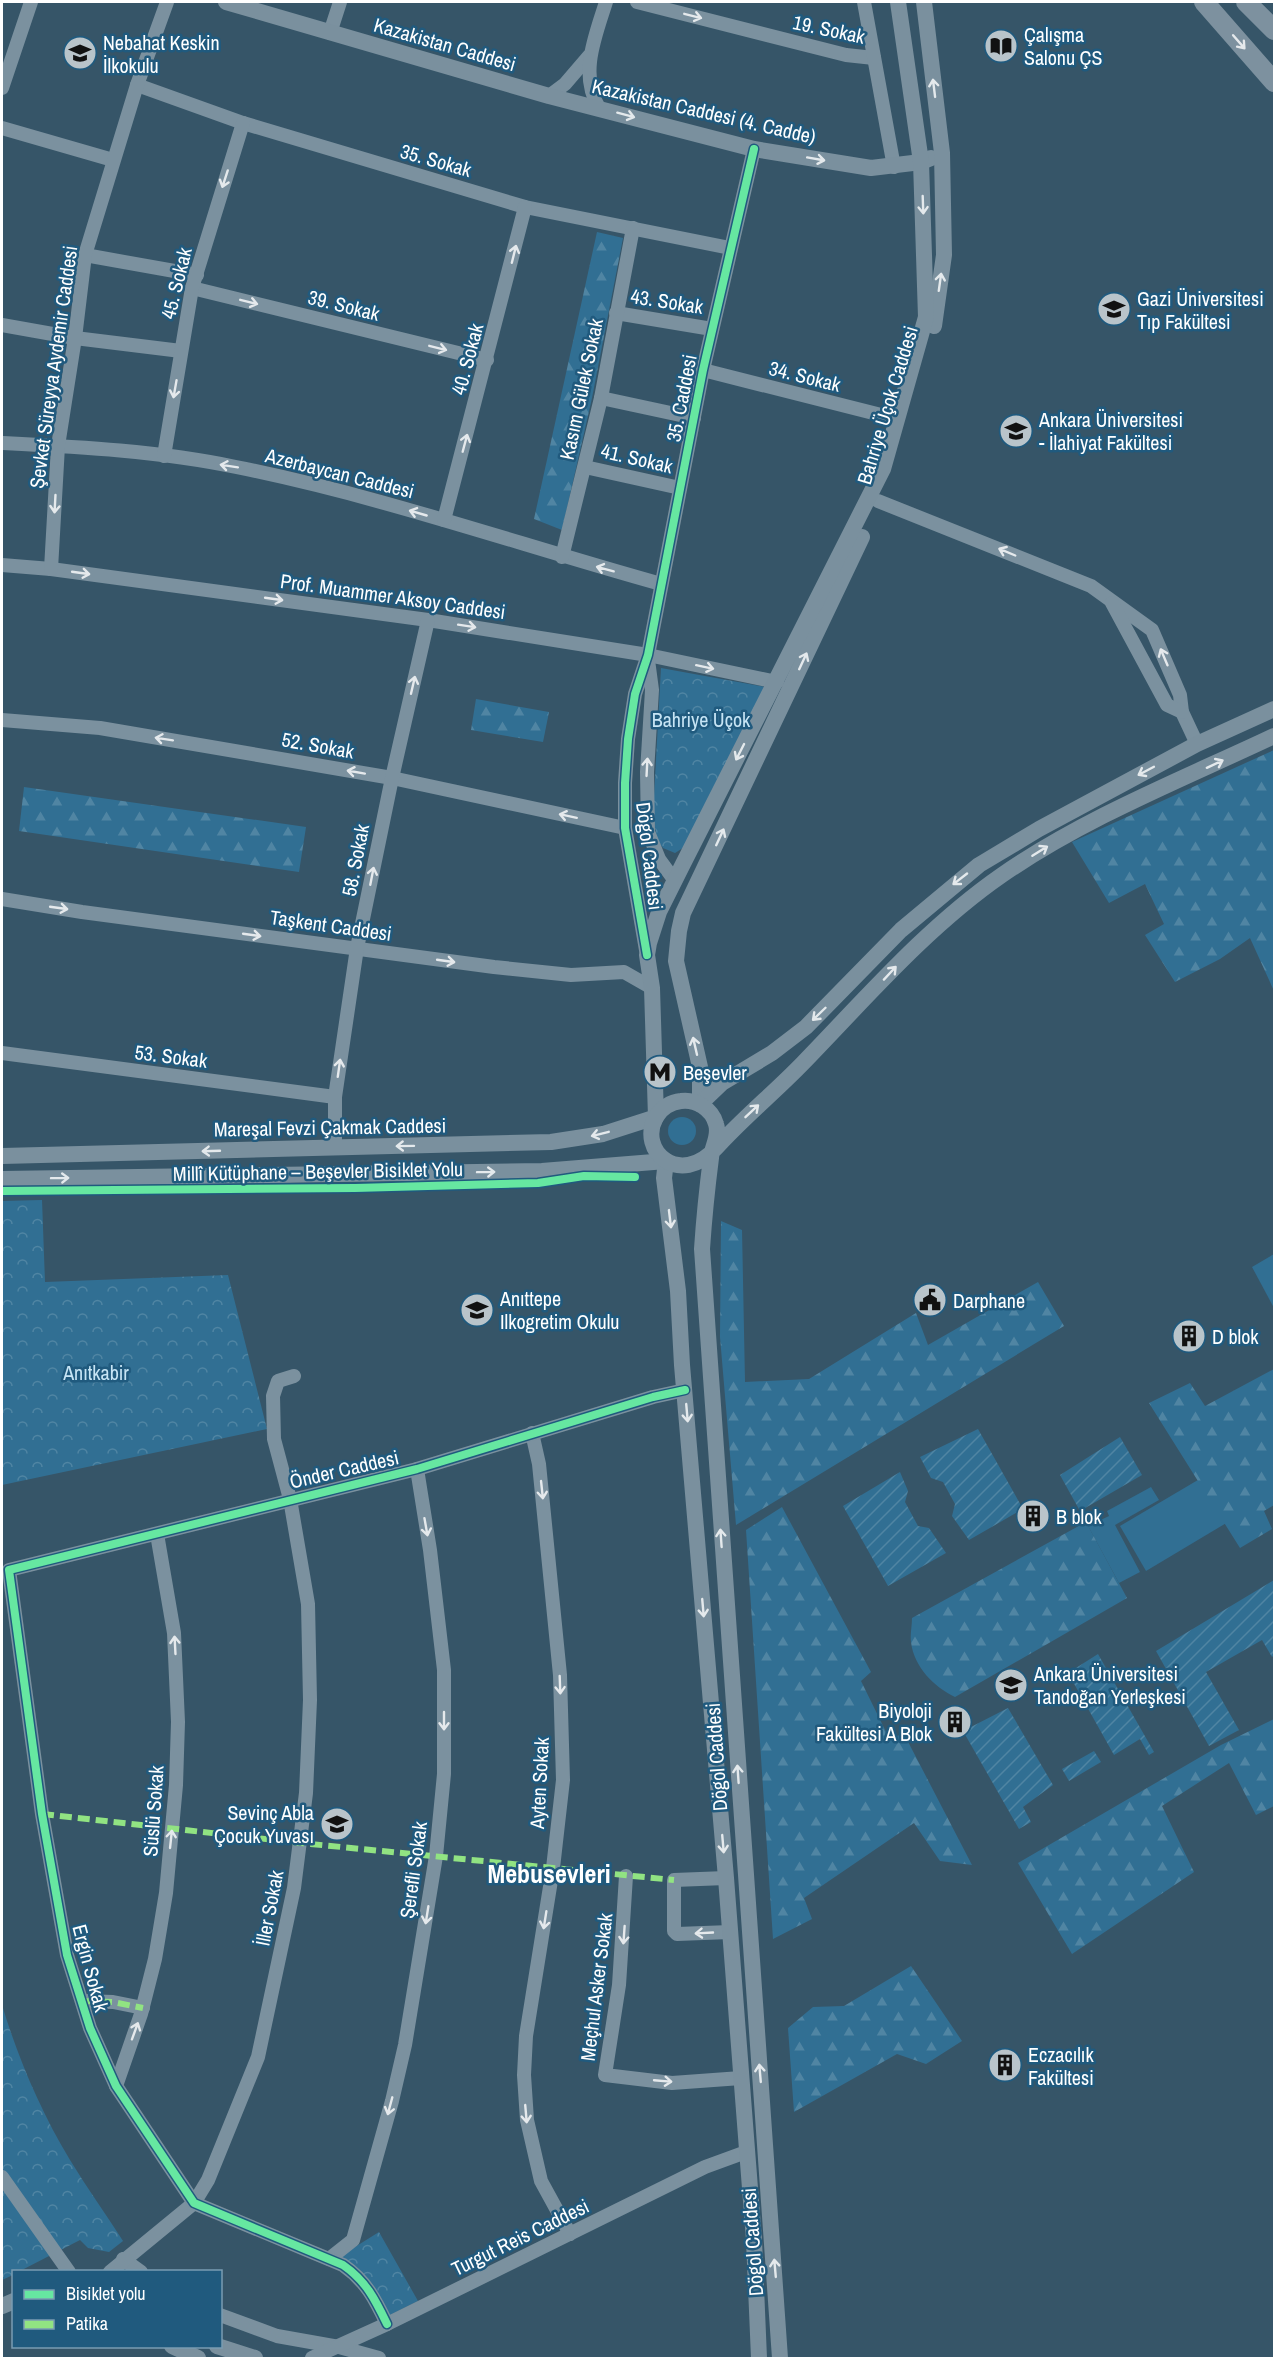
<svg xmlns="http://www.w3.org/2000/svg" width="1276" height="2360" viewBox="0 0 1276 2360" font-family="'Archivo Narrow',sans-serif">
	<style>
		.grass { fill: #316f93 }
		.forest { fill: url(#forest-firs) }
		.park { fill: url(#park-crowns) }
		.garden { fill: url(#garden-furrows) }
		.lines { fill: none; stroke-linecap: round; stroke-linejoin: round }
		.minor { stroke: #7b919f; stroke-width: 14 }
		.major { stroke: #7a909e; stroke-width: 16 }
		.highway { stroke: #7d919f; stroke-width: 20 }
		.quiet { stroke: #91e382; stroke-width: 6; stroke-dasharray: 12 6; stroke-linecap: butt }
		.cycleway-casing { stroke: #205a7e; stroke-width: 11 }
		.cycleway { stroke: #66e7a1; stroke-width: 8 }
		.oneway { stroke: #e5e9ec }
		.oneway2 { stroke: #e4e9ec }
		.labels { text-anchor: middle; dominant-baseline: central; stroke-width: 5; stroke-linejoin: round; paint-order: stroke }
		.street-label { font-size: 20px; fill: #fff; stroke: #205a7e }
		.poi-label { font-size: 20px; fill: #fff; stroke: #205a7e; text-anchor: start }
		.park-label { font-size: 20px; fill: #c7e5f5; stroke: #205a7e }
		.district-label { font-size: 26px; font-weight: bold; fill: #fff; stroke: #205a7e }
	</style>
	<defs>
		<pattern id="forest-firs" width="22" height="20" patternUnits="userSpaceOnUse" patternTransform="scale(1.5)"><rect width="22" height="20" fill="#316f93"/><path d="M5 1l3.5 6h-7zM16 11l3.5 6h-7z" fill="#5085a3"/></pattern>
		<pattern id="park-crowns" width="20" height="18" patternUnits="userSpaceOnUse" patternTransform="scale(1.5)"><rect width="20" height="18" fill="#316f93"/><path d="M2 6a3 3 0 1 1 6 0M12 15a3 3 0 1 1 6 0" fill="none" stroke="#5085a3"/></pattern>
		<pattern id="garden-furrows" width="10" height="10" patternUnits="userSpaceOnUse" patternTransform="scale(1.5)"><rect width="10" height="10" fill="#316f93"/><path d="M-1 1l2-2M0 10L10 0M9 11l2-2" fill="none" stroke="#5085a3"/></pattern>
	</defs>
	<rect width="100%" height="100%" fill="#365568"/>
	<!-- grass -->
	<g class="grass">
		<circle cx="682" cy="1131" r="14"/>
		<path d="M1274,1254V1308L1252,1267Z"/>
		<path d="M1203,1477L1228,1522L1146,1571L1120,1526Z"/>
		<path d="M1151,1487L1159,1500L1115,1525L1140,1572L1119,1583L1088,1526L1109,1516L1107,1511Z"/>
	</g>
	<!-- forest -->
	<g class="forest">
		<path d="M597,232L623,238L592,398L562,530L534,519Z"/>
		<path d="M476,699L549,712L543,742L471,730Z"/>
		<path d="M1274,750V991L1250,938L1220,959L1175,982L1145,935L1164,924L1145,884L1109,903L1072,842Z"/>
		<path d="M24,787L306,827L299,872L19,831Z"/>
		<path d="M721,1221L742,1230L745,1382L809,1379L916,1313L928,1345L1038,1282L1064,1326L736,1525L720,1337Z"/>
		<path d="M1274,1369V1505L1264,1511L1272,1529L1240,1548L1149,1403L1190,1383L1205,1406Z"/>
		<path d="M782,1507L871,1672L861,1681L889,1738L904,1734L972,1865L940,1861L914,1823L804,1898L812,1919L773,1939L746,1530Z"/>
		<path d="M1086,1522L1127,1598L955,1697C934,1687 914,1667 911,1642C910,1635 912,1626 912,1618Z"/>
		<path d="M1274,1719V1806L1256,1815L1229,1763L1162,1806L1194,1872L1072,1954L1018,1863L1221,1745Z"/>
		<path d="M911,1966L962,2041L926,2064L897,2054L794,2112L788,2028L813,2007L844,2006Z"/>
	</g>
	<!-- park -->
	<g class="park">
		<path d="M661,668L765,687L686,846L675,853L663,848L657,840L653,815Z"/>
		<path d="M42,1200L45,1282L228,1275L267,1429L2,1485V1201Z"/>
		<path d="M2,2005C18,2058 41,2112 70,2160C87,2188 106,2214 123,2241L109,2252L88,2248L80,2240L20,2271L14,2272L13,2275L2,2280Z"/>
		<path d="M379,2232L418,2301L390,2315C373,2285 368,2275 339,2257Z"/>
	</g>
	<!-- garden -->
	<g class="garden">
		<path d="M978,1429L1023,1509L969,1540L952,1516L955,1504L943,1482L931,1478L920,1457Z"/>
		<path d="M1120,1437L1142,1475L1080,1511L1060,1475Z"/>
		<path d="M900,1472L908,1491L905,1502L918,1526L929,1528L946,1553L888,1586L843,1506Z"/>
		<path d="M1274,1580V1655L1272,1657L1262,1640L1206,1672L1239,1730L1209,1746L1156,1651Z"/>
		<path d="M1098,1654L1154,1752L1149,1755L1140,1739L1114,1755L1068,1673Z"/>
		<path d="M1008,1708L1053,1785L1023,1807L1031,1822L1019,1829L963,1731Z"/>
		<path d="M1094,1751L1101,1762L1069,1781L1062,1769Z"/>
	</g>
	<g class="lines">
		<!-- minor -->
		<g class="minor">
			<path d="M637,2L846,55L874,58"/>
			<path d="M864,2L894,167"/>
			<path d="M330,33L340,2"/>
			<path d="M137,85L243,123L525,207L730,248"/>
			<path d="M2,88L31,2"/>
			<path d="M549,96L565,84L589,56"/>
			<path d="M599,108C579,74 595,37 606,2"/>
			<path d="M2,128L113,160"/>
			<path d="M85,255L197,275"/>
			<path d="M192,288L487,360"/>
			<path d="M616,313L712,329"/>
			<path d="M2,325L75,338L181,351"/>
			<path d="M703,370L897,419"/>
			<path d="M601,398L694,418"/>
			<path d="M2,443C80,447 159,451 236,467C381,496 520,545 661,584"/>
			<path d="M164,456L192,288L243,123"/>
			<path d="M585,467L680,488"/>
			<path d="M878,501L1091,586L1152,630L1180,695L1182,712L1197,744"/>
			<path d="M444,520L525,207"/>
			<path d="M562,557L601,398L633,228"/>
			<path d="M2,565L51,569L428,620L648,655L777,682"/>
			<path d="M51,569L58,446L75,338L85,255L137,85L167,2"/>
			<path d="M1112,603L1167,705L1182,712"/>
			<path d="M648,660L652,690L647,772L648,832L659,859L675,881"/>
			<path d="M2,720L100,728L392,778L625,828"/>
			<path d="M2,899L82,912L494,967L571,975L624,972L652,988"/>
			<path d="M646,950L625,828V783L628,739L635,694L648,655L703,370L754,149"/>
			<path d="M2,1053L335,1097"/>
			<path d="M335,1147V1097L357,948L392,778L428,620"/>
			<path d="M532,1433L539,1464L560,1675L563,1780L553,1868L526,2036L524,2075L527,2120L541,2181L570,2234"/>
			<path d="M626,1876L619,1985L605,2075L672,2083L741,2078"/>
			<path d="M726,1878L674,1880V1931L677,1934L730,1932"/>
			<path d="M82,2001L113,2002L143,2008"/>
			<path d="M116,2086L141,2014L155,1959L166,1893L176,1785L178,1722L174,1633L157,1534"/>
			<path d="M2,2177L69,2272"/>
			<path d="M123,2259L141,2272"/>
			<path d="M329,2259L353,2240L392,2101L405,2045L436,1856L444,1774V1670L430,1550L417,1469"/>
			<path d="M110,2272L194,2203L208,2180L258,2057L294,1888L306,1793L310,1700L308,1604L290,1499L274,1439L273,1396L278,1381L294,1376"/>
			<path d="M220,2315L277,2336L339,2347L379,2358"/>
			<path d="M387,2324C375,2299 366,2281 343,2265L194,2203L116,2086L90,2028L67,1955L42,1814L9,1570L417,1469L653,1397L685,1390"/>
			<path d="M312,2358L387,2324L705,2167L746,2152"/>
		</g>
		<!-- major -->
		<g class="major">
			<path d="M226,2L549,96L754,149L871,168L921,162L931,158"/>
			<path d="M924,2L942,153L944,255L934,326"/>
			<path d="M700,1104V1067L676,961L679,931L683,913L862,537"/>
			<path d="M700,1104L722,1083L772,1053L806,1027L901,930L979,865L1039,829L1197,744L1274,709"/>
			<path d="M656,1117L652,988L647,955L649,943L659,912L683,864L883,469L926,317L921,162L898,2"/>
			<path d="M2,1156L551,1142L603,1134L656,1117"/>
			<path d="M666,1161L664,1178L678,1291L682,1365L726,1878L754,2240L759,2358"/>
			<path d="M2,1179L542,1171L666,1161"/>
			<path d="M2,2306L14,2301"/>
			<path d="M172,2346L198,2358"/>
			<path d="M217,2346L255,2358"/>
			<path d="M780,2358L702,1249C704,1219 707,1189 711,1158C712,1146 720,1136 716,1124C712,1109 696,1099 681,1101C671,1102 661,1108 656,1117C637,1151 680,1188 716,1148C743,1118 775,1092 803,1063C867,997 927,927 1002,875C1086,817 1183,779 1274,736"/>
		</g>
		<!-- highway -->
		<g class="highway">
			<path d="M1204,2L1274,82"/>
			<path d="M1246,2L1274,30"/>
		</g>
		<!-- quiet -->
		<g class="quiet">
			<path d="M42,1814L301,1843L674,1880"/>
			<path d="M82,2001L113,2002L143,2008"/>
		</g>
		<!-- cycleway casing -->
		<g class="cycleway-casing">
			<g id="cycleway">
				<path d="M647,955L625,828V783L628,739L635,694L648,655L703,370L754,149"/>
				<path d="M2,1191L355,1188L538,1183L584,1176L635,1177"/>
				<path d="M387,2324C375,2299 366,2281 343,2265L194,2203L116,2086L90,2028L67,1955L42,1814L9,1570L417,1469L653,1397L685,1390"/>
			</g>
		</g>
		<!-- cycleway -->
		<use href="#cycleway" class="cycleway"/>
	</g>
	<!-- one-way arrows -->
	<defs><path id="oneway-shaft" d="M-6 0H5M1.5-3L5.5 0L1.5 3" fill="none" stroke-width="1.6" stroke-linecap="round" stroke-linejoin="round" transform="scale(1.5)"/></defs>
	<g class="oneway">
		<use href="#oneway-shaft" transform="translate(693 16) rotate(14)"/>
		<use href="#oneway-shaft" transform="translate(1239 42) rotate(49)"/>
		<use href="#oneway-shaft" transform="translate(225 179) rotate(108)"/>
		<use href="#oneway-shaft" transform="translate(514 254) rotate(-76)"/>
		<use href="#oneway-shaft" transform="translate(249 302) rotate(14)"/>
		<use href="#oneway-shaft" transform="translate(438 348) rotate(14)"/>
		<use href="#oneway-shaft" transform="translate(175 389) rotate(100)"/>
		<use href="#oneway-shaft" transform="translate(465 443) rotate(-75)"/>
		<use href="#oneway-shaft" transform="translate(229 466) rotate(-171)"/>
		<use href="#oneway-shaft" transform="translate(55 504) rotate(93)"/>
		<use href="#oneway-shaft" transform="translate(418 513) rotate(-164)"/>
		<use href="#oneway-shaft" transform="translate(1007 552) rotate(-157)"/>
		<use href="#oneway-shaft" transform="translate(605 569) rotate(-165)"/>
		<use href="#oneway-shaft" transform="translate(81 573) rotate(8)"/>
		<use href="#oneway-shaft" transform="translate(274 599) rotate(8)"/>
		<use href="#oneway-shaft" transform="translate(467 626) rotate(9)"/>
		<use href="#oneway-shaft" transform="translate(1164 657) rotate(-113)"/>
		<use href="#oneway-shaft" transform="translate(705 667) rotate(12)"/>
		<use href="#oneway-shaft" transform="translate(413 685) rotate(-77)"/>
		<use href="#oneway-shaft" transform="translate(164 739) rotate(-171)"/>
		<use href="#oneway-shaft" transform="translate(647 767) rotate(-87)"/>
		<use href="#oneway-shaft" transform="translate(356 772) rotate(-170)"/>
		<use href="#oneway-shaft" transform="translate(568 816) rotate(-168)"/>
		<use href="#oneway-shaft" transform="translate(372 876) rotate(-79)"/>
		<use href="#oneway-shaft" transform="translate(59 908) rotate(8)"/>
		<use href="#oneway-shaft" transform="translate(252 935) rotate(8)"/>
		<use href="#oneway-shaft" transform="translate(446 961) rotate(8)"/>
		<use href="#oneway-shaft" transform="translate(339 1068) rotate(-82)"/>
		<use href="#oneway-shaft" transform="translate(542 1490) rotate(84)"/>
		<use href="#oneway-shaft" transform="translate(426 1527) rotate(80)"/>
		<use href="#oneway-shaft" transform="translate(175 1645) rotate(-93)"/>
		<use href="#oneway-shaft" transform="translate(560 1685) rotate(88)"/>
		<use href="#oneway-shaft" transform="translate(444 1721) rotate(90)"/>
		<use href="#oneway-shaft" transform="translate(171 1839) rotate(-84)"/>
		<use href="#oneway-shaft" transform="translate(427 1915) rotate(99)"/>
		<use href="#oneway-shaft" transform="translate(545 1920) rotate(99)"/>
		<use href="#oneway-shaft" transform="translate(704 1933) rotate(177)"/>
		<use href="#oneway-shaft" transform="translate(624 1935) rotate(94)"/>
		<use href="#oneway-shaft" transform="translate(135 2031) rotate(-70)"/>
		<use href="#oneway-shaft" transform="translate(663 2081) rotate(5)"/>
		<use href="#oneway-shaft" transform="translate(390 2106) rotate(105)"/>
		<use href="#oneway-shaft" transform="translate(526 2114) rotate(85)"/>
	</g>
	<g class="oneway2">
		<use href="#oneway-shaft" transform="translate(934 88) rotate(-97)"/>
		<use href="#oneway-shaft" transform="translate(626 115) rotate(15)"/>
		<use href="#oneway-shaft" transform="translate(816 159) rotate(10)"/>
		<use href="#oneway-shaft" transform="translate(923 205) rotate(88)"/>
		<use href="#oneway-shaft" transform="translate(940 282) rotate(-82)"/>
		<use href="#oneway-shaft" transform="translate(803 661) rotate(-65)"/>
		<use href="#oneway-shaft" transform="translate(740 752) rotate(117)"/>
		<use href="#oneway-shaft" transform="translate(1215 764) rotate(-25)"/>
		<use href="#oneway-shaft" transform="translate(1146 771) rotate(152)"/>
		<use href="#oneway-shaft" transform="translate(720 837) rotate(-65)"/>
		<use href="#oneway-shaft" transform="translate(1040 851) rotate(-32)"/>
		<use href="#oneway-shaft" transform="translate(960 879) rotate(142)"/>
		<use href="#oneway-shaft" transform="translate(890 973) rotate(-47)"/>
		<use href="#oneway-shaft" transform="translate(819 1014) rotate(136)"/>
		<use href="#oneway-shaft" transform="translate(695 1046) rotate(-103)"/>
		<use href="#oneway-shaft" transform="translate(752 1111) rotate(-43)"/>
		<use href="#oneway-shaft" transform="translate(600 1134) rotate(166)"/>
		<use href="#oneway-shaft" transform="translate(405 1146) rotate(179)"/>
		<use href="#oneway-shaft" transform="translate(211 1151) rotate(178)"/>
		<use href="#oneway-shaft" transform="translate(486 1172) rotate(-1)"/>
		<use href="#oneway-shaft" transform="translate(60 1178) rotate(-1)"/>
		<use href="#oneway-shaft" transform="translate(670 1219) rotate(83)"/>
		<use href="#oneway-shaft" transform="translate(687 1413) rotate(85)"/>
		<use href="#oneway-shaft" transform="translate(721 1538) rotate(-94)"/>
		<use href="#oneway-shaft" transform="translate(703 1608) rotate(85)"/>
		<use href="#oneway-shaft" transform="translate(738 1774) rotate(-94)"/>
		<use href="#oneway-shaft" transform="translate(723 1844) rotate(85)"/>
		<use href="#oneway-shaft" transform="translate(760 2073) rotate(-95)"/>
		<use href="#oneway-shaft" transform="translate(775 2268) rotate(-95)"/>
	</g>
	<!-- icons -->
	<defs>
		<g id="library-disc" transform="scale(1.725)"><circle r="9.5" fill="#b9c4ca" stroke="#205a7e"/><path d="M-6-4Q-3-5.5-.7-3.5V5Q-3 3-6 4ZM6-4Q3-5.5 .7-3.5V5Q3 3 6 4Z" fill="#111"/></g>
		<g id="school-disc" transform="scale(1.725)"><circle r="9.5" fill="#b9c4ca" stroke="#205a7e"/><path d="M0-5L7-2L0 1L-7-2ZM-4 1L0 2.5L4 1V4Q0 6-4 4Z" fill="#111"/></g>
		<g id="university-disc" transform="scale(1.725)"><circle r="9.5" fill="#b9c4ca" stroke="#205a7e"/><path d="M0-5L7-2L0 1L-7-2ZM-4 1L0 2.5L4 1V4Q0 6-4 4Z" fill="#111"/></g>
		<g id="metro-disc" transform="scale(1.725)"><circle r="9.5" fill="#b9c4ca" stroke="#205a7e"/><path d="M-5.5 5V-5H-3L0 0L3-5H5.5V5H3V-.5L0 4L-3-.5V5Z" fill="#111"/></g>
		<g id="civic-disc" transform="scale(1.725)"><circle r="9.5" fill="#b9c4ca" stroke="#205a7e"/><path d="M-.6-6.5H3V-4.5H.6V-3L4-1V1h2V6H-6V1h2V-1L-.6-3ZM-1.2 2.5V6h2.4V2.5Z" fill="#111"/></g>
		<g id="building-disc" transform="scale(1.725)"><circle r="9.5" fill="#b9c4ca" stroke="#205a7e"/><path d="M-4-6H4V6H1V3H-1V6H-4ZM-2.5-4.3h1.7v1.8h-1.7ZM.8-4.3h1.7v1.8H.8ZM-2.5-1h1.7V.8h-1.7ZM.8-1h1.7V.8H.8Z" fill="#111"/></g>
	</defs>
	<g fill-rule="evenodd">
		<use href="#library-disc" x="1001" y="46"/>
		<use href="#school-disc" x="80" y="53"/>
		<use href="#university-disc" x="1114" y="309"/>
		<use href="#university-disc" x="1016" y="431"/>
		<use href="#metro-disc" x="660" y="1072"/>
		<use href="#civic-disc" x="930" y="1300"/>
		<use href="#school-disc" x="477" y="1310"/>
		<use href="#building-disc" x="1189" y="1336"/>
		<use href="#building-disc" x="1033" y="1516"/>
		<use href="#university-disc" x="1011" y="1685"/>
		<use href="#building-disc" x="955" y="1722"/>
		<use href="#school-disc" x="337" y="1824"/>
		<use href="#building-disc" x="1005" y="2065"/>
	</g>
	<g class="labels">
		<!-- street labels -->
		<g class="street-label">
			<text transform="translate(829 29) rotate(12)">19. Sokak</text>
			<text transform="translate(445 44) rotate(16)">Kazakistan Caddesi</text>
			<text transform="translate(704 111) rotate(13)">Kazakistan Caddesi (4. Cadde)</text>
			<text transform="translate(436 160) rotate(16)">35. Sokak</text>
			<text transform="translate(176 283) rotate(-76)">45. Sokak</text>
			<text transform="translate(667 301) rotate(9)">43. Sokak</text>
			<text transform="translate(344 305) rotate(14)">39. Sokak</text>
			<text transform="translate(467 359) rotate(-75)">40. Sokak</text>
			<text transform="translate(53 367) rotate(-82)">Şevket Süreyya Aydemir Caddesi</text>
			<text transform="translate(805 376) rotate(14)">34. Sokak</text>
			<text transform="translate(581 389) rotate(-78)">Kasım Gülek Sokak</text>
			<text transform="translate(681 398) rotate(-79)">35. Caddesi</text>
			<text transform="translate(887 405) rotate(-73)">Bahriye Üçok Caddesi</text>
			<text transform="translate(637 458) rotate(13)">41. Sokak</text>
			<text transform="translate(340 473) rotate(14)">Azerbaycan Caddesi</text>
			<text transform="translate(393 596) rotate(8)">Prof. Muammer Aksoy Caddesi</text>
			<text transform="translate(318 745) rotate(10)">52. Sokak</text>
			<text transform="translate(650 856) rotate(83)">Dögol Caddesi</text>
			<text transform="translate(355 860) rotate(-79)">58. Sokak</text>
			<text transform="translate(331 925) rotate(8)">Taşkent Caddesi</text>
			<text transform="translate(171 1056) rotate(7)">53. Sokak</text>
			<text transform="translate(330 1127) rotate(-1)">Mareşal Fevzi Çakmak Caddesi</text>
			<text transform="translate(318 1171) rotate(-1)">Millî Kütüphane – Beşevler Bisiklet Yolu</text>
			<text transform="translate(344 1469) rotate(-13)">Önder Caddesi</text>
			<text transform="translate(716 1757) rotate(-94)">Dögol Caddesi</text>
			<text transform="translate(539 1783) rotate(-87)">Ayten Sokak</text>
			<text transform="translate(153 1811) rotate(-86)">Süslü Sokak</text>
			<text transform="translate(413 1870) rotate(-82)">Şerefli Sokak</text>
			<text transform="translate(269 1908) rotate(-79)">İller Sokak</text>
			<text transform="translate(91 1968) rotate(75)">Ergin Sokak</text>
			<text transform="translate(596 1987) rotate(-83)">Meçhul Asker Sokak</text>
			<text transform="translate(520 2237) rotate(-26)">Turgut Reis Caddesi</text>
			<text transform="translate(752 2242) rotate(-94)">Dögol Caddesi</text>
		</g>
		<!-- poi labels -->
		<g class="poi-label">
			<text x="1024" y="34">Çalışma<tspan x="1024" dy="23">Salonu ÇS</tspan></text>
			<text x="103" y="42">Nebahat Keskin<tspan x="103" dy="23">İlkokulu</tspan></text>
			<text x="1137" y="298">Gazi Üniversitesi<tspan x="1137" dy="23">Tıp Fakültesi</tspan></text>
			<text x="1039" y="419">Ankara Üniversitesi<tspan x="1039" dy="23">- İlahiyat Fakültesi</tspan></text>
			<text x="683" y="1072">Beşevler</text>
			<text x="500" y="1298">Anıttepe<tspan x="500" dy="23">Ilkogretim Okulu</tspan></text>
			<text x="953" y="1300">Darphane</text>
			<text x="1212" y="1336">D blok</text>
			<text x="1056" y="1516">B blok</text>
			<text x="1034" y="1673">Ankara Üniversitesi<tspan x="1034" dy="23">Tandoğan Yerleşkesi</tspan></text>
			<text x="932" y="1710" text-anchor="end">Biyoloji<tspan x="932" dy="23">Fakültesi A Blok</tspan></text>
			<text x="314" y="1812" text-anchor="end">Sevinç Abla<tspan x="314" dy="23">Çocuk Yuvası</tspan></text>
			<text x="1028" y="2054">Eczacılık<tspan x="1028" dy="23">Fakültesi</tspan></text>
		</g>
		<!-- park labels -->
		<g class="park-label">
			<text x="701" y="719">Bahriye Üçok</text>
			<text x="96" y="1372">Anıtkabir</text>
		</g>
		<!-- district labels -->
		<g class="district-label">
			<text x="549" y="1873">Mebusevleri</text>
		</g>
	</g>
	<!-- border -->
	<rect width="1276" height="2360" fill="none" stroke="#ffffff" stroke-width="6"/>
	<!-- legend -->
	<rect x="12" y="2270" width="210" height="78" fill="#205a7e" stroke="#799cb2" stroke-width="1.5"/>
	<rect x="24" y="2290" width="30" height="9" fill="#66e7a1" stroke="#799cb2" stroke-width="1.5"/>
	<text x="66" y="2300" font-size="18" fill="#ffffff">Bisiklet yolu</text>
	<rect x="24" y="2320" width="30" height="9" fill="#91e382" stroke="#799cb2" stroke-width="1.5"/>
	<text x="66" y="2330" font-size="18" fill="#ffffff">Patika</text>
</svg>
